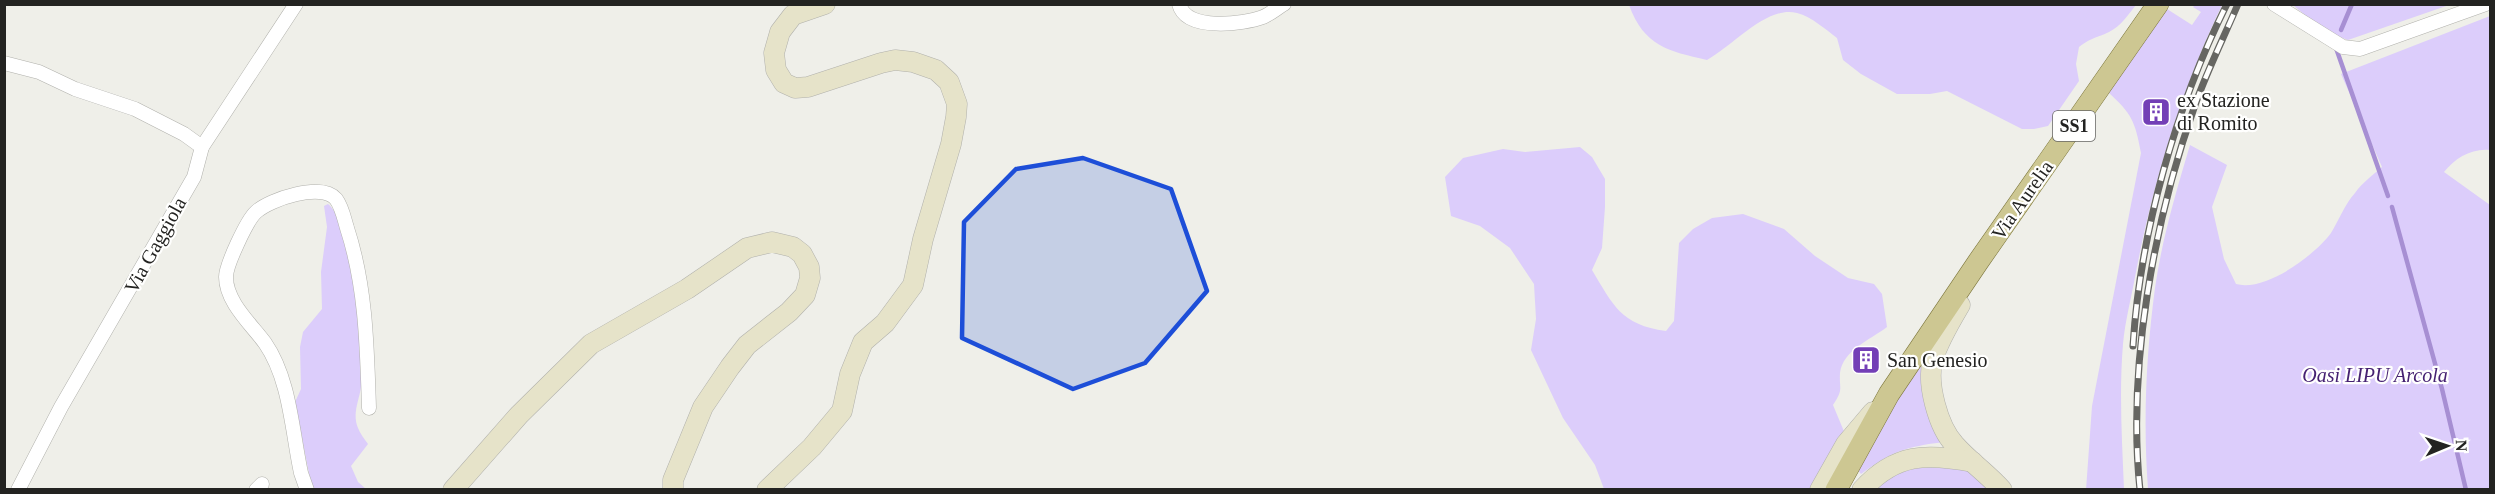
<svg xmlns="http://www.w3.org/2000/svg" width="2495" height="494" viewBox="0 0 2495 494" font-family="'Times New Roman',serif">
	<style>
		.green { fill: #dccdfb }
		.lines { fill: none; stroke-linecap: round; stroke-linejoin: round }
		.stream { stroke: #a78fd3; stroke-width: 4.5 }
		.street-casing { stroke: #b1b1ac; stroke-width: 15 }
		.secondary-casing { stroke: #b1b1ac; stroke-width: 21 }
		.primary-casing { stroke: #7c763c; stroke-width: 22 }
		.street { stroke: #fff; stroke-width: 14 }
		.secondary { stroke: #e6e3c9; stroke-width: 20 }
		.primary { stroke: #cdc792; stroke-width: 21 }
		.rail-casing { stroke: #666662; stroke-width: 7 }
		.rail { stroke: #fffffe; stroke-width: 4.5; stroke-dasharray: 14; stroke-linecap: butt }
		.marked { fill: #1d4ed8; fill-opacity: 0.2; stroke: #1d4ed8; stroke-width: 4.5; stroke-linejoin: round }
		.labels { text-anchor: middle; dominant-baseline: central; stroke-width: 4.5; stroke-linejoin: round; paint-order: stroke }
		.shield { fill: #fffffe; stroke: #656563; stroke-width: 1.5 }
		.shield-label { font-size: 18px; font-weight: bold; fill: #232321 }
		.poi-label { font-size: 20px; fill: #232321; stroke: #fffffe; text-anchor: start }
		.street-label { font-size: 20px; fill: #232321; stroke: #fffffe }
		.park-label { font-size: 20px; font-style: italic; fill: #462272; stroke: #fffffe }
	</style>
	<rect width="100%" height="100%" fill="#efefe9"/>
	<!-- green -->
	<g class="green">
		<path d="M1629,5V4L2136,5C2128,15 2121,26 2109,32C2097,38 2092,37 2079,47L2076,64L2079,81L2048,126L2034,129H2022L1947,91L1930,94H1897L1861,74L1843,60L1837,38C1825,29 1812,17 1797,13C1767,5 1733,46 1707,60C1668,51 1644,46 1629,5Z"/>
		<path d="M2195,5H2222C2181,91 2153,182 2135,277C2131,299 2125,322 2123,344C2119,392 2122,441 2124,489L2086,490L2092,406L2141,153C2135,121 2132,114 2108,92L2167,9L2192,25L2201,12L2193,7Z"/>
		<path d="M2293,5H2449L2348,40L2324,31Z"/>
		<path d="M2490,16V150C2472,148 2455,158 2444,172L2490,205V489H2148C2143,422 2146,355 2155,288C2162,239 2176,192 2190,145L2227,165L2212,207L2224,259L2236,284C2265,292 2314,256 2331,233C2339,220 2345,204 2355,193C2362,183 2373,175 2382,167L2341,74Z"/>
		<path d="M1580,147L1592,157L1605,179V207L1602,248L1592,270C1613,305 1621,325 1666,331L1674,321L1679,243L1693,229L1712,218L1743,214L1784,229L1815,256L1848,278L1874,284L1882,294L1887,327C1870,340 1843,350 1840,373C1839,390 1844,388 1833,405L1848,441L1820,489H1604L1595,465L1563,418L1531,350L1536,319L1534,284L1510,248L1480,226L1451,216L1445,177L1463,158L1503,149L1525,152Z"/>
		<path d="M328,204C353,224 361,331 361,364C361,372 362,380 361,387C359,401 352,414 358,428C360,433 364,439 368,444L351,466L358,482L366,489H312L295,402L301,389L300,347L303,332L322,309L321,272L327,227L324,206Z"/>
		<path d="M1918,363L1926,366L1944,442C1905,447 1892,451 1861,474L1857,469Z"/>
		<path d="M1920,463L1965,469L1993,490H1869L1882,478Z"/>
	</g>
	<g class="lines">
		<!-- stream -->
		<g class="stream">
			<path d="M2341,30L2352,4"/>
			<path d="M2336,48L2388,196"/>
			<path d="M2392,207L2442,389L2466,490"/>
		</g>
		<!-- street casing -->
		<g class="street-casing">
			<g id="street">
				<path d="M1179,4C1186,32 1244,24 1263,17C1270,14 1277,8 1284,4"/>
				<path d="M2274,4L2343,47L2360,49L2486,4"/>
				<path d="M4,63L39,72L75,89L135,109L184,134L202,147"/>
				<path d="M18,490L61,407L194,177L202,147L296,4"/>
				<path d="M256,490L262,484"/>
				<path d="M307,490L301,473C292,431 290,379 265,343C251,324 226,302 226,277C226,265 247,220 256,212C270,199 322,182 336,199C342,207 344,218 347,228C366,286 367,347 369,408"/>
			</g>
		</g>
		<!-- secondary casing -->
		<g class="secondary-casing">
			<g id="secondary">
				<path d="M1960,305C1950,322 1939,340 1933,359C1926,383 1938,427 1955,445C1969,461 1988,474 2002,490"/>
				<path d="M453,490L519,415L591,344L687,289L747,248L772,242L793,247L802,254L809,267L810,278L805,295L789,312L747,345L730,367L703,407L673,480V490"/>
				<path d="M767,490L812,447L842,411L850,374L863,342L885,323L913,285L923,239L951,144L956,117L957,104L949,82L936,70L913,62L895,60L881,63L808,87L795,88L784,83L776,70L774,53L780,32L793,15L825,4"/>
				<path d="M1820,490L1846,444L1873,412"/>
				<path d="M1862,490C1895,453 1927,453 1973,462"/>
			</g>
		</g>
		<!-- primary casing -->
		<g class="primary-casing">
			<path id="primary" d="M1836,490L1889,394L1978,262L2158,4"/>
		</g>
		<!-- street -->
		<use href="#street" class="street"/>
		<!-- secondary -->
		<use href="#secondary" class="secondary"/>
		<!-- primary -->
		<use href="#primary" class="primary"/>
		<!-- rail casing -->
		<g class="rail-casing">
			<g id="rail">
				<path d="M2133,346C2140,232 2176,106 2227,4"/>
				<path d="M2140,490C2127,366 2154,221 2195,105C2207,71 2224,37 2238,4"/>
			</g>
		</g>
		<!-- rail -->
		<use href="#rail" class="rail"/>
	</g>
	<!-- marked area -->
	<path class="marked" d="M1083,158L1171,189L1207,291L1145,363L1073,389L962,338L964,222L1016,169Z"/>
	<!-- icons -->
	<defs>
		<g id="building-square" transform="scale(1.5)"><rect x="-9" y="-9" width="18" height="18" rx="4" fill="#733fb6" stroke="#fffffe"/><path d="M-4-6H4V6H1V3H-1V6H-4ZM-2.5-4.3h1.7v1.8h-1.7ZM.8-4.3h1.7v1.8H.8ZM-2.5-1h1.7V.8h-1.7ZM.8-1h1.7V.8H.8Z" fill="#fff"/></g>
	</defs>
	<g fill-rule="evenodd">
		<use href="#building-square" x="2156" y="112"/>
		<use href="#building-square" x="1866" y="360"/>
	</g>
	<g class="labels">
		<!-- shield labels -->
		<rect class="shield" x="2053" y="111" width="42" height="30" rx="4.5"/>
		<g class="shield-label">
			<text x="2074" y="126">SS1</text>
		</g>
		<!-- poi labels -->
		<g class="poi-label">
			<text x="2177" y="100">ex Stazione<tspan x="2177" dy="23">di Romito</tspan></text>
			<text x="1887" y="360">San Genesio</text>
		</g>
		<!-- street labels -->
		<g class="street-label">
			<text transform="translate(2022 200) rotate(-55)">Via Aurelia</text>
			<text transform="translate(155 245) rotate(-61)">Via Gaggiola</text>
		</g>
		<!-- park labels -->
		<g class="park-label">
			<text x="2375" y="375">Oasi LIPU Arcola</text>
		</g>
	</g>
	<!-- border -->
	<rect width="2495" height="494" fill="none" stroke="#232321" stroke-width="12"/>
	<!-- north arrow -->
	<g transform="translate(2447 446) rotate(88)" stroke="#fffffe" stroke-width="4.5" paint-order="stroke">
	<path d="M0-4.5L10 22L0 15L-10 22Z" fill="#232321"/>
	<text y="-9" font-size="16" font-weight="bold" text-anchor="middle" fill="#232321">N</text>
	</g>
</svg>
